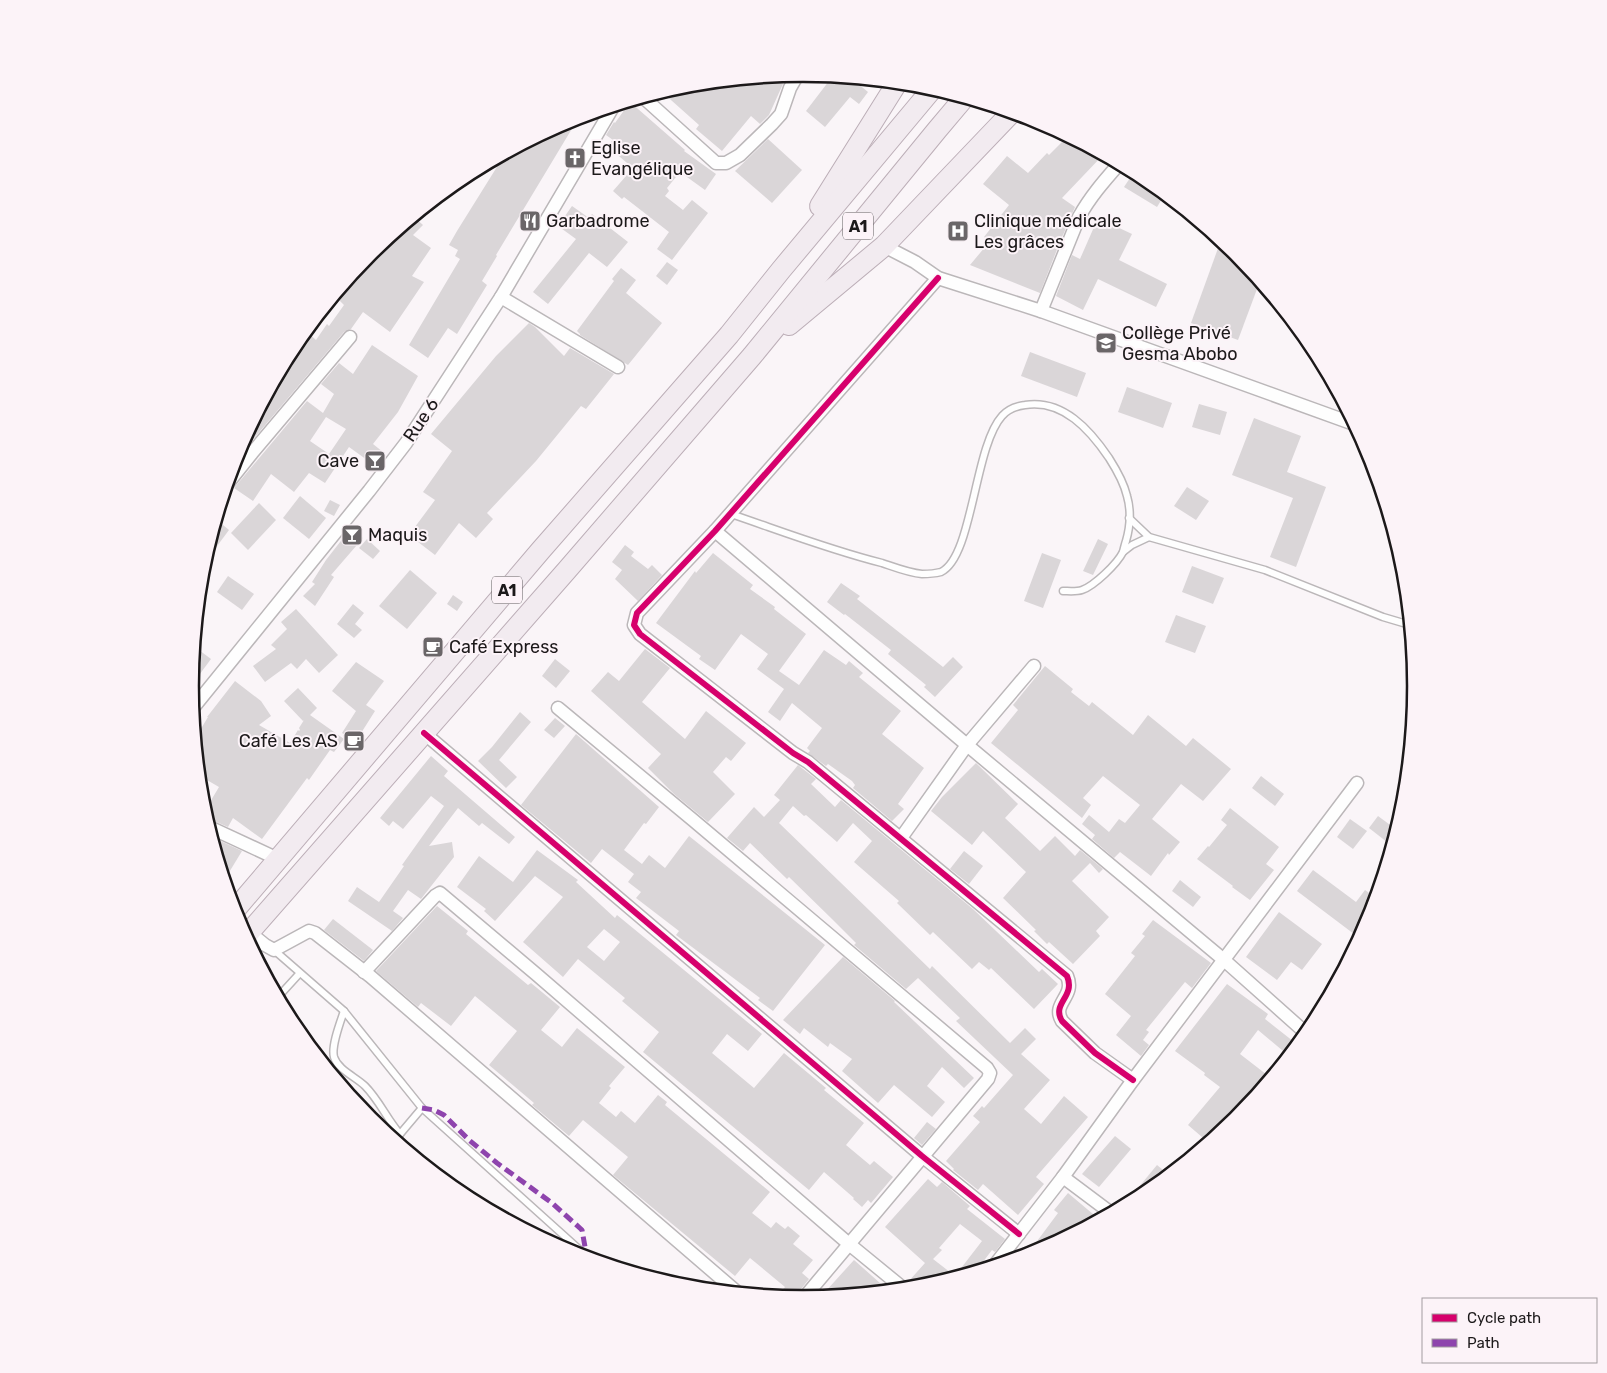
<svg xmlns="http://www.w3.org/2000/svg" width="1607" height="1373" viewBox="0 0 1607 1373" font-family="Rubik,sans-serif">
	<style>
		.building { fill: #dad6d8; fill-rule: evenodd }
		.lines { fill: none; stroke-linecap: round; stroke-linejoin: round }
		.service-casing { stroke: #bbb7b9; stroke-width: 9 }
		.minor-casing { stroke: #bbb7b9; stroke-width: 15 }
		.primary-casing { stroke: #bcaeb7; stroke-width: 22 }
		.service { stroke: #fefefe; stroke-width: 6 }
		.minor { stroke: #fefefe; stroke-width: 12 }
		.primary { stroke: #f2ebf0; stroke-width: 20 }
		.quiet { stroke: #8e44ad; stroke-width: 5; stroke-dasharray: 10 5; stroke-linecap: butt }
		.cycleway-casing { stroke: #fcf3f8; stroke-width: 9 }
		.cycleway { stroke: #d6006c; stroke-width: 6 }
		.labels { text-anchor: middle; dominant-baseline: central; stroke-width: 4; stroke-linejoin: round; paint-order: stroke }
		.shield { fill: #fcf3f8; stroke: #5f5a5d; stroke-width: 1 }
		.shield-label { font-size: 16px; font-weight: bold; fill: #1c191a }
		.poi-label { font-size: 18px; fill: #1c191a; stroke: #fcf3f8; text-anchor: start }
		.street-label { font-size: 18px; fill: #1c191a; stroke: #fcf3f8 }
		.rim { fill: none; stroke: #1c191a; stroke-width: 2.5 }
	</style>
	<rect width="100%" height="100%" fill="#faf5f8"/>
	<!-- building -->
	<g class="building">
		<path d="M787,75L769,115L760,124L751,116L722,151L696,129L699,125L662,92L684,85Z"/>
		<path d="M832,77L851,78L868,92L859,104L850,97L825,127L806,111Z"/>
		<path d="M630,102L685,150L684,151L716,174L705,190L680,172L667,188L669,191L665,196L683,210L692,200L708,213L672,260L657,249L669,232L624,197L622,199L613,191L633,168L607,146L613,140L606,135L614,122L615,123Z"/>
		<path d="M579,117L496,255L497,256L482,281L487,285L457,334L448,328L428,358L409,345L460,259L455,256L458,250L449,245L457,231L505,154L569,120Z"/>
		<path d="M1068,136L1103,155L1062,198L1075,207L1063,235L1056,246L1058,247L1040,293L970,265L990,241L984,237L1009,205L983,184L1007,156L1028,173L1047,153L1049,155Z"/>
		<path d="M768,139L802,170L772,203L735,171Z"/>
		<path d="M1134,172L1144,177L1165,194L1157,207L1124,187Z"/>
		<path d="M572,206L589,218L592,214L628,242L607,267L589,253L548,304L533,292L576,239L558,226Z"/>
		<path d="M414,217L423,225L413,235L431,248L412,276L424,282L390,332L363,312L351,329L344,332L234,462L237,455L248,441L245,438L294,346L306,331L316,340L327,324L329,326L344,305L335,296L390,237Z"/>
		<path d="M1098,218L1132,234L1119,260L1167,284L1156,307L1098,279L1083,310L1056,296L1072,255L1080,259Z"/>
		<path d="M1221,240L1237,253L1260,281L1238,340L1191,323Z"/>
		<path d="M667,262L678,270L667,285L656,276Z"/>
		<path d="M621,268L636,280L626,293L662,323L628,365L580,335V334L577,331L614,281L612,279Z"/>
		<path d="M529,323L535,327L564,356L570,348L614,374L586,409L581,406L536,461L487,513L493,519L476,538L459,523L435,555L409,535L435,500L423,492L452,451L431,434L496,356Z"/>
		<path d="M372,345L418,376L398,412L373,444L383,452L374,465L349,447L325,483L309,473L294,492L271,474L253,501L234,488L307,401L323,413L334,394L321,384L339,363L353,374ZM326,417L346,429L329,454L310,441Z"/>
		<path d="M1030,352L1086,373L1077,397L1021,376Z"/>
		<path d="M1127,387L1172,403L1163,428L1118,412Z"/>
		<path d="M1199,404L1227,412L1220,435L1192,427Z"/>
		<path d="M1254,418L1301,436L1287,472L1326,487L1296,567L1270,557L1293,498L1232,475Z"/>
		<path d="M1187,487L1209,501L1196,520L1174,506Z"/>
		<path d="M300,496L326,518L309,539L283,518Z"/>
		<path d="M330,500L340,505L334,516L324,511Z"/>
		<path d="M259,503L276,520L248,550L231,533Z"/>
		<path d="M217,520L229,530L206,561L205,560Z"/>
		<path d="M351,528L363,538L331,575L334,577L315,606L303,596L315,584L312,582L326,560Z"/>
		<path d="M367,539L380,551L373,559L359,548Z"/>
		<path d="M1098,539L1108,544L1093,575L1083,571Z"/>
		<path d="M625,545L634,552L631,556L648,569L652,565L662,575L638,601L615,579L622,570L612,562Z"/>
		<path d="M713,553L753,585L750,589L775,607L774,609L806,634L779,671L799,685L824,650L846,665L849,661L863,673L859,677L901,711L882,734L924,768L898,804L904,809L892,821L853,788L855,785L852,781L828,764L826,766L808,753L810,751L807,748L822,728L792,703L780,721L768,712L784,689L757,669L768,654L741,634L715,670L699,659L701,656L656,623L695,571L696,573Z"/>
		<path d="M1042,553L1061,560L1043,608L1024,601Z"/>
		<path d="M1192,566L1224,578L1213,604L1182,592Z"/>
		<path d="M410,570L437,593L407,629L379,606Z"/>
		<path d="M228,576L254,594L242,610L217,592Z"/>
		<path d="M841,583L860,596L857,599L943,667L953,657L963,667L935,697L924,687L926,685L888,654L891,650L845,614L844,615L827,602Z"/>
		<path d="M453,595L463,602L457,611L447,604Z"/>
		<path d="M353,604L364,613L355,624L362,630L354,638L337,624Z"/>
		<path d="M296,609L338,655L319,673L306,659L297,669L291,663L265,682L253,666L276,649L271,645L287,629L281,622Z"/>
		<path d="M1176,615L1206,626L1195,653L1165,642Z"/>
		<path d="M195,647L211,659L191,686Z"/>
		<path d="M645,649L670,668L642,702L685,739L706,711L746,743L731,761L726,757L713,772L735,794L708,822L674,794L648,768L661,754L591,691L608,672L619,681Z"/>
		<path d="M555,659L570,671L556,688L542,676Z"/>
		<path d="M356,662L384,681L366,705L375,711L356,741L342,733L356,711L332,691Z"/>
		<path d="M1045,666L1073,689L1071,692L1089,706L1092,702L1133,735L1148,715L1186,746L1193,738L1231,769L1203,801L1181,784L1152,819L1180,842L1169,855L1168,853L1151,876L1120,852L1114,858L1092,839L1095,835L1082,824L1089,815L1109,832L1119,819L1125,823L1140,805L1103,776L1083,798L1091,805L1082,818L991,743L1018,710L1013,705Z"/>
		<path d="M235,681L261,701L271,716L259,725L290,743L298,730L299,731L300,730L299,728L304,720L303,721L284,701L298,688L317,708L310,715L344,739L334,752L330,750L309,780L307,778L262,839L233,818L228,827L212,820L207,819L204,812L219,787L200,776L196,737L208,717H207Z"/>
		<path d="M520,712L531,722L499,760L517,777L506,788L478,761L492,747Z"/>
		<path d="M555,718L565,726L554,738L544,730Z"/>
		<path d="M576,734L659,807L646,824L644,823L624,850L642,864L649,855L665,868L689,836L825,945L773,1011L758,1000L760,998L676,935L679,931L636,898L641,892L628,882L634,874L602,849L591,863L521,805Z"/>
		<path d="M431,756L448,771L444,776L515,837L509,844L482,823L479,826L458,808L429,846L452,842L454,857L421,899L408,890L393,911L403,918L392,931L348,901L357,887L379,902L404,866L402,865L444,806L431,796L403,829L393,821L389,826L380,818Z"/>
		<path d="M976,763L1018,804L1005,818L1040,851L1055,836L1075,856L1080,850L1103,869L1099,873L1090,863L1072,881L1109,917L1096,931L1100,936L1073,964L1049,942L1047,944L1034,931L1036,930L1003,898L1026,872L983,831L972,845L931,811L942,797Z"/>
		<path d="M798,765L816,779L811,784L835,807L841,800L973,909L1039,972L1042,969L1058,984L1034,1009L991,968L989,970L979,962L972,969L933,932L930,935L897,903L899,901L854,862L872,841L853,823L837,842L806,815L804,816L793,806L779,823L930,969L932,966L1010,1043L1025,1028L1036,1039L1021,1054L1050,1080L1024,1109L1041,1124L1064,1096L1088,1117L1036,1177L1044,1184L1018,1215L983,1184L978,1190L953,1170L954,1169L946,1161L980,1122L973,1116L982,1106L984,1108L1013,1075L956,1021L960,1018L918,978L906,989L854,945L856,943L832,919L789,877L787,879L750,843L743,851L727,838L754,807L764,817L780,800L774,795Z"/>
		<path d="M1261,776L1284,794L1275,806L1252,788Z"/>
		<path d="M1230,808L1279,847L1266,864L1274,870L1250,900L1232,887L1233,886L1197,859L1208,846L1209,847L1227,825L1221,820Z"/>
		<path d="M1378,816L1397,830L1392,846L1369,828Z"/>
		<path d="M1350,819L1367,831L1353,849L1337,837Z"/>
		<path d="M212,837L242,851L225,879Z"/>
		<path d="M537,850L578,880L576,882L615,918L617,915L762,1034L748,1051L727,1034L712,1053L754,1088L784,1053L826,1088L824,1090L864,1123L846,1145L870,1165L874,1161L893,1177L871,1203L868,1200L862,1207L853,1199L854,1198L824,1172L809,1190L643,1052L659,1032L622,1001L625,998L578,959L563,977L523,942L563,897L535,876L495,921L484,911L486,909L457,887L479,856L513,882ZM604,929L620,942L604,961L587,947Z"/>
		<path d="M964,851L983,866L969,884L950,869Z"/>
		<path d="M1313,870L1356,902L1365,890L1376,898L1369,921L1358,937L1297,891Z"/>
		<path d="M1180,880L1201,897L1193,907L1172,891Z"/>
		<path d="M437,906L468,931L466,934L528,985L531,983L560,1007L541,1030L562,1047L577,1028L625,1067L609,1086L611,1088L599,1103L616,1117L621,1111L635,1123L658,1095L667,1102L665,1105L770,1192L752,1213L771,1228L776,1222L785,1229L788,1226L800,1236L793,1244L813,1260L802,1273L809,1279L797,1294L795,1298L777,1297L785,1287L750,1258L735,1276L613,1175L628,1157L583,1120L569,1136L532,1105L534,1103L489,1065L517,1031L475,996L451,1026L421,1003L418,1007L376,971Z"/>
		<path d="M1279,912L1322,944L1302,970L1291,962L1277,980L1246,957Z"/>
		<path d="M333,919L373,950L364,961L324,930Z"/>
		<path d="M1153,920L1211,963L1192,988L1185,982L1146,1030L1149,1032L1143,1040L1149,1045L1141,1056L1116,1035L1131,1016L1105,994L1135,956L1131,953L1145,936L1142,934Z"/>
		<path d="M843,957L895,1001L894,1002L974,1078L964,1088L942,1067L927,1086L945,1102L932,1117L894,1085L878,1103L842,1071L852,1059L830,1043L828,1047L804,1028L800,1034L783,1020Z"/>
		<path d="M1227,984L1268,1014L1265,1019L1298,1045L1289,1056L1258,1030L1240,1054L1271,1078L1237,1120L1209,1143L1188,1125L1220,1087L1204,1075L1205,1073L1175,1051Z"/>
		<path d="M927,1122L936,1129L922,1145L914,1138Z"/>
		<path d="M1115,1136L1131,1149L1099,1187L1082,1174Z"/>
		<path d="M1157,1165L1169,1175L1144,1196L1125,1206L1124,1205Z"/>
		<path d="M928,1179L937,1187L942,1182L970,1206L967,1209L1005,1239L995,1252L992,1250L976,1271L923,1288L912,1289L908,1282L925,1263L885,1227ZM960,1224L982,1241L955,1276L933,1259L942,1250L939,1248Z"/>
		<path d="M1068,1193L1100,1220L1038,1253L1026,1256L1058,1213L1054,1210Z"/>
		<path d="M854,1260L889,1291L814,1298L822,1289L825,1292Z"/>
	</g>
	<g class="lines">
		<!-- service casing -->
		<g class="service-casing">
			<g id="service">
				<path d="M731,514C781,531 830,550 882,563C894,567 909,573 922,574C926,574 937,573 941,572C973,557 974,447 1002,416C1008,409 1017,406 1025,405C1063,399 1090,430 1109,458C1116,469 1124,483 1127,496C1131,510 1130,527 1126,541C1125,544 1124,548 1123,552C1117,564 1094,586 1082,590C1076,592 1068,591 1063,591"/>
				<path d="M1129,518L1149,537L1265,570L1383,617L1410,625"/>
				<path d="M1123,552L1132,545L1149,537"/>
				<path d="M274,950L344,1011L422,1108L590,1259"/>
				<path d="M278,997L299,974"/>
				<path d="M344,1011C340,1023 331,1046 334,1057C338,1070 356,1077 365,1086C379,1100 387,1119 400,1134"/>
				<path d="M395,1140L422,1108"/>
			</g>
		</g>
		<!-- minor casing -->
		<g class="minor-casing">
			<g id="minor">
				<path d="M644,98L716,163H726L740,155L772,124L781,114L790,88L798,74"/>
				<path d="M884,246L915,262L938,278L1041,311L1354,424"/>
				<path d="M938,278L715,531L637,613L634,625L640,634L793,753L808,762L1067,976C1076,997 1051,1003 1062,1021L1095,1053L1133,1080"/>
				<path d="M501,297L618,367"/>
				<path d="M1041,311L1079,217C1090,197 1104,181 1119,164"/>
				<path d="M228,483L252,453L350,337"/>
				<path d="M715,531L967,745L1224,960L1307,1034"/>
				<path d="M193,708L369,491L406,443L501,297L613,107"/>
				<path d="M558,708L693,820L987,1068L990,1073L988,1079L803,1299"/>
				<path d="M424,733L922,1156L1019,1234"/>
				<path d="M209,827L278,859"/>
				<path d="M901,838L967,745L1034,666"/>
				<path d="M249,932L265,945L274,950L309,931L315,933L370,976L738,1293"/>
				<path d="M364,972L435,896L440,893L536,974L849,1244L904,1289"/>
				<path d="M1063,1177L1111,1213"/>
				<path d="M994,1266L1063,1177L1133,1080L1357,783"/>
			</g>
		</g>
		<!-- primary casing -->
		<g class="primary-casing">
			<g id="primary">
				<path d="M820,206L897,83"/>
				<path d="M789,325L884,246L1012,112"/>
				<path d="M234,911L541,550L729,335L781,270L933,88"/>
				<path d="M246,936L567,570L752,356L937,130L964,98"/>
			</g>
		</g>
		<!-- service -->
		<use href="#service" class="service"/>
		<!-- minor -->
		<use href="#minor" class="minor"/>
		<!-- primary -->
		<use href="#primary" class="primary"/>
		<!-- quiet -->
		<path class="quiet" d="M422,1108L434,1110L444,1115L469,1140L497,1163L552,1203L582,1230L587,1258"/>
		<!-- cycleway casing -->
		<g class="cycleway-casing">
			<g id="cycleway">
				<path d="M938,278L715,531L637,613L634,625L640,634L793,753L808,762L1067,976C1076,997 1051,1003 1062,1021L1095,1053L1133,1080"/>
				<path d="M424,733L922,1156L1019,1234"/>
			</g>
		</g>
		<!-- cycleway -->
		<use href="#cycleway" class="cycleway"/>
	</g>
	<!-- icons -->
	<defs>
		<g id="church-square" transform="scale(1.125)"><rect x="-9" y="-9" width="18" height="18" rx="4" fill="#6a6668" stroke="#fcf3f8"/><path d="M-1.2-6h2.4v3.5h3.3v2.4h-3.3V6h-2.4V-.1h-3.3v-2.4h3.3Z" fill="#fff"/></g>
		<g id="restaurant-square" transform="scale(1.125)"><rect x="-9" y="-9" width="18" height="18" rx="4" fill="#6a6668" stroke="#fcf3f8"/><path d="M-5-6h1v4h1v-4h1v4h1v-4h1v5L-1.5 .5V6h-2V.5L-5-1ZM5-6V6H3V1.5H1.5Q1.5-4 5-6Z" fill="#fff"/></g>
		<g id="hospital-square" transform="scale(1.125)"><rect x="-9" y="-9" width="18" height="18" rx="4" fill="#6a6668" stroke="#fcf3f8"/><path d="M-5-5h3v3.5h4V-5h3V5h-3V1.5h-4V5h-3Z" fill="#fff"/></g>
		<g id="school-square" transform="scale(1.125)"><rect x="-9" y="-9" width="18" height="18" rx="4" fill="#6a6668" stroke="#fcf3f8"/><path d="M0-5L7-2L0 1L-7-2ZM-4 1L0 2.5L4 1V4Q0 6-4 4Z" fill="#fff"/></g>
		<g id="bar-square" transform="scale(1.125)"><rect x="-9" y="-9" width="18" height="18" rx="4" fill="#6a6668" stroke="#fcf3f8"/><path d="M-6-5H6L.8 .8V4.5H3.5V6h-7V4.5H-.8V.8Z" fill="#fff"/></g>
		<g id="cafe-square" transform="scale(1.125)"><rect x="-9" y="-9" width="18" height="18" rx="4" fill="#6a6668" stroke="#fcf3f8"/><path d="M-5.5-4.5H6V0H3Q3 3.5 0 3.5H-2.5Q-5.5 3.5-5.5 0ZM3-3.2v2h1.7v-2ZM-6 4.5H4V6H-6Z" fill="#fff"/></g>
	</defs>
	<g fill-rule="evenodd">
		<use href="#church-square" x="575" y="158"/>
		<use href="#restaurant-square" x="530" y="221"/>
		<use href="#hospital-square" x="958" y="231"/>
		<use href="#school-square" x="1106" y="343"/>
		<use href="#bar-square" x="375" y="461"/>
		<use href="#bar-square" x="352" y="535"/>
		<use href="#cafe-square" x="433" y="647"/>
		<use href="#cafe-square" x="354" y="741"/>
	</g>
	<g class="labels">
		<!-- shield labels -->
		<g class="shield">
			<rect x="843" y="212.5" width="30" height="27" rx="4"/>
			<rect x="492" y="576.5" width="30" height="27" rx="4"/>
		</g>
		<g class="shield-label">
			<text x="858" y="226">A1</text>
			<text x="507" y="590">A1</text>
		</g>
		<!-- poi labels -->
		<g class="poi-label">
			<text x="591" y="148">Eglise<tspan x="591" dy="21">Evangélique</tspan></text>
			<text x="546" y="221">Garbadrome</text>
			<text x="974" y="221">Clinique médicale<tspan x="974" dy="21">Les grâces</tspan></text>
			<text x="1122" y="333">Collège Privé<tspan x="1122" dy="21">Gesma Abobo</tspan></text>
			<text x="359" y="461" text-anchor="end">Cave</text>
			<text x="368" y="535">Maquis</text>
			<text x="449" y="647">Café Express</text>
			<text x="338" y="741" text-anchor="end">Café Les AS</text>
		</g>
		<!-- street labels -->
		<g class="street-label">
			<text transform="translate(421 420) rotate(-56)">Rue 6</text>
		</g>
	</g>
	<!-- crop -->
	<path d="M0 0H1607V1373H0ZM199 686a604 604 0 1 1 1208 0a604 604 0 1 1-1208 0Z" fill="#fcf3f8" fill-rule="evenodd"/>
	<path class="rim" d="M199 686a604 604 0 1 1 1208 0a604 604 0 1 1-1208 0Z"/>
	<!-- legend -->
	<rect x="1422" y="1298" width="175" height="65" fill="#fcf3f8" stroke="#a29c9f"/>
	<rect x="1432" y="1314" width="25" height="8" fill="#d6006c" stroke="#a29c9f"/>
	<text x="1467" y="1323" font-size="15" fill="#1c191a">Cycle path</text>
	<rect x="1432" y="1339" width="25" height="8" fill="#8e44ad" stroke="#a29c9f"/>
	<text x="1467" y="1348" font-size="15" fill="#1c191a">Path</text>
</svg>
